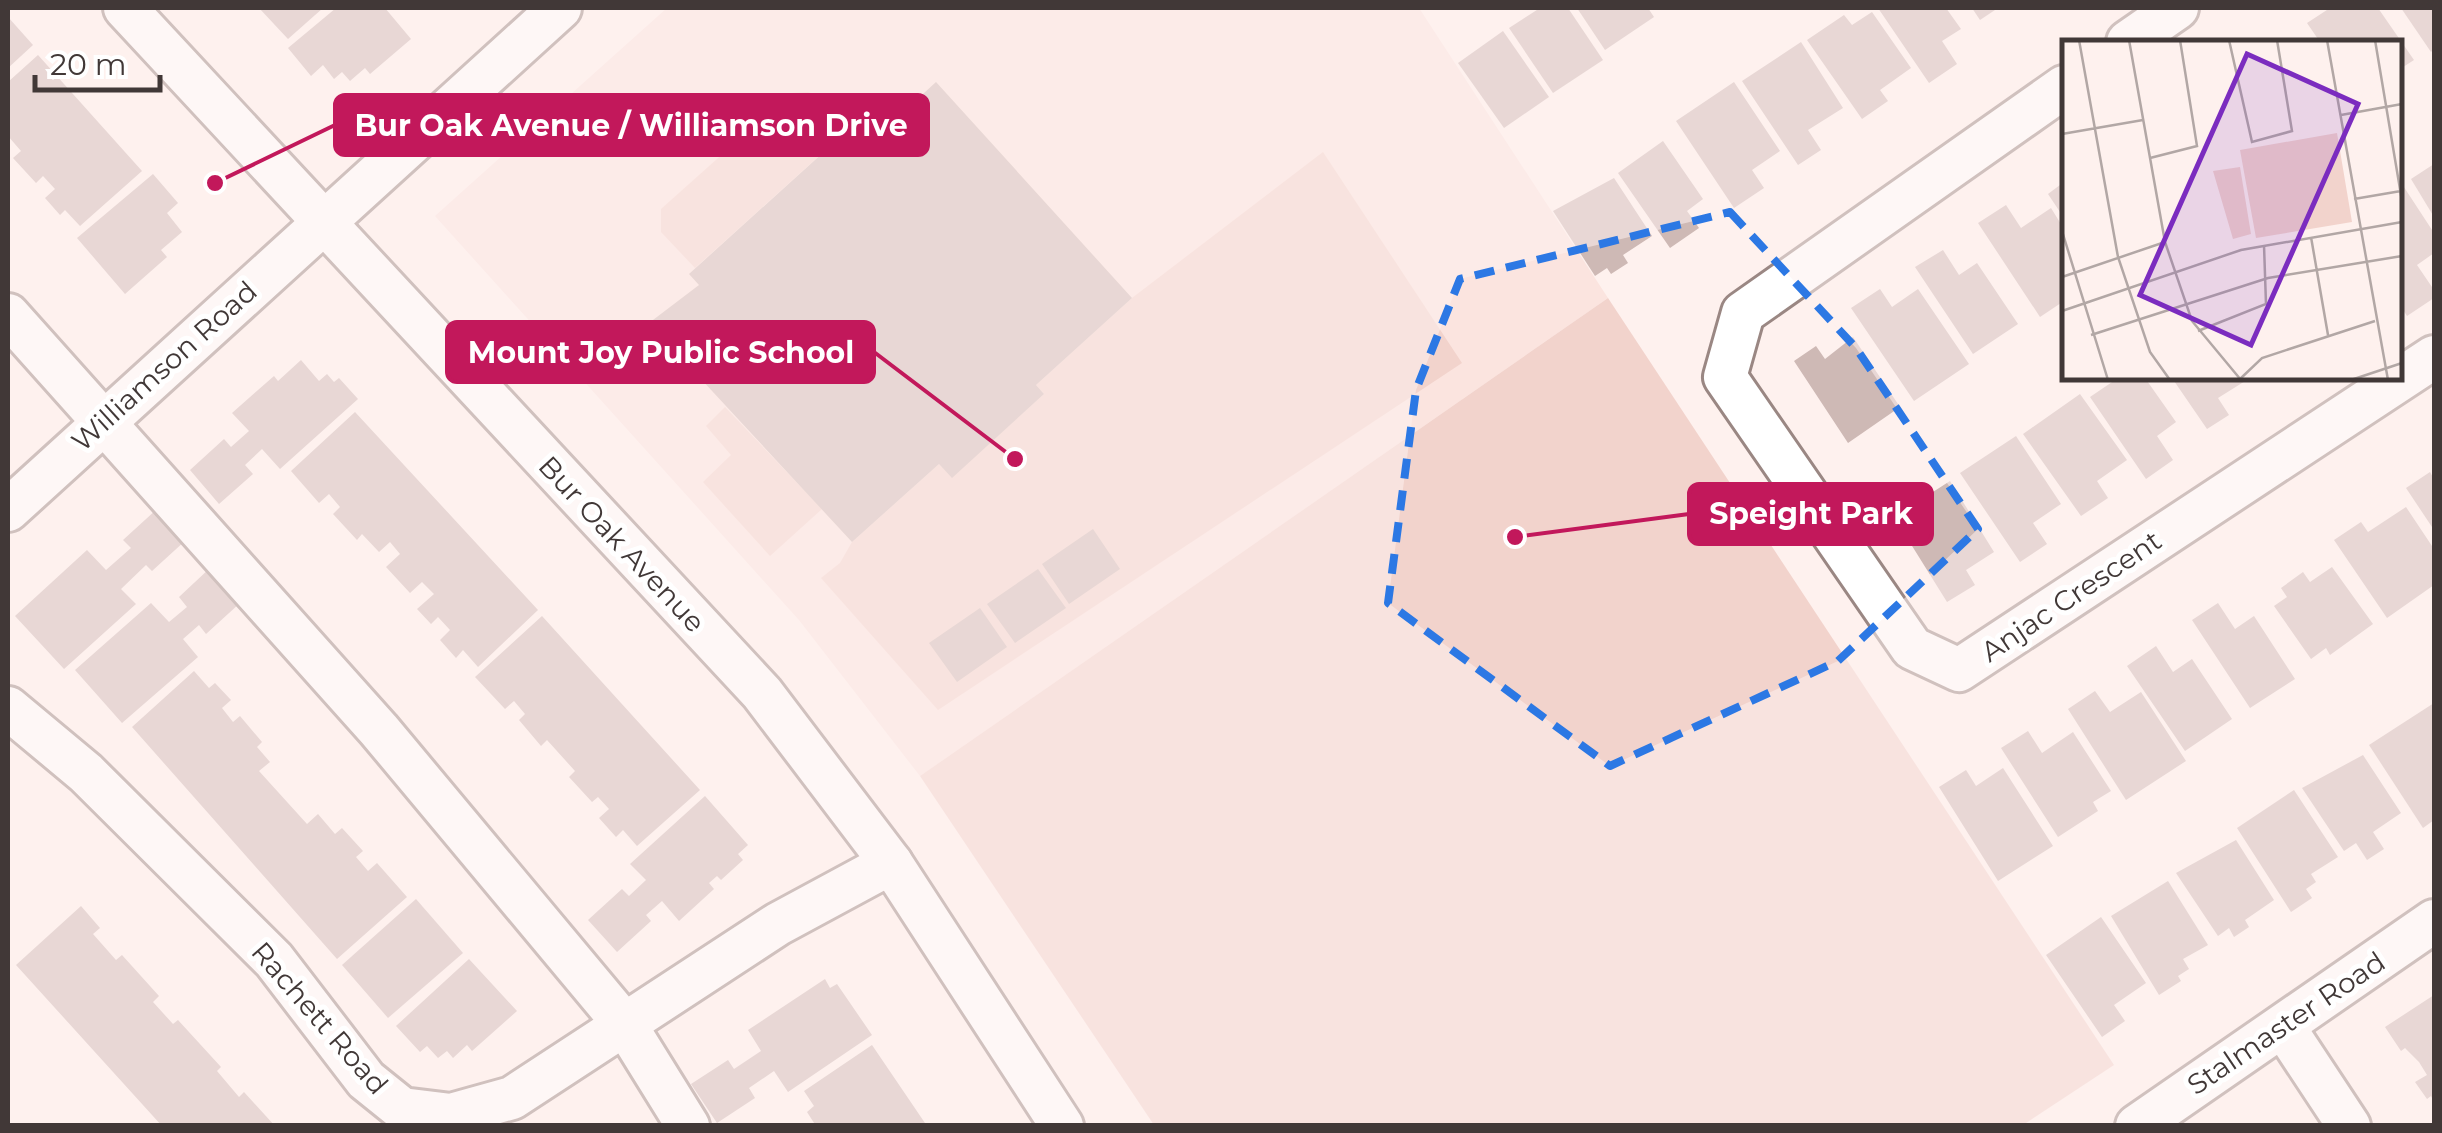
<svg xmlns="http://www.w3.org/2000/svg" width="2442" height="1133" viewBox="0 0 2442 1133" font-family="Montserrat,sans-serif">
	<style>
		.built { fill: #fbe4df }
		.green { fill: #f2d3cc }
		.building { fill: #ceb9b5 }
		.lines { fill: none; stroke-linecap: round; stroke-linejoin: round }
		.minor-casing { stroke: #9a8783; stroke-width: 48 }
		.minor { stroke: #fff; stroke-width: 42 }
		.marked { fill: none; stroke: #2c78e4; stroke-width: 8; stroke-dasharray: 20 12; stroke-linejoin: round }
		.labels { text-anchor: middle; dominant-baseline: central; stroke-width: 10; stroke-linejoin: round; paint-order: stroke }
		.street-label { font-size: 28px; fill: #413837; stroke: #fff }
		.inset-road { fill: none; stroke: #b2a7a5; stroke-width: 2.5 }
		.view { fill: #7b2cbf; fill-opacity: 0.15; stroke: #7b2cbf; stroke-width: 5 }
		.inset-edge { fill: none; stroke: #413837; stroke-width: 5 }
		.leader { fill: none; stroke: #c2185b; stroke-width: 4 }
		.callout-dot { fill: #c2185b; stroke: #fff; stroke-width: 4 }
		.callout { fill: #c2185b; stroke: #c2185b; stroke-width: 4 }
		.callout-label { font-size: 30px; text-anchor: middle; font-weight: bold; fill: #fff }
	</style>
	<rect width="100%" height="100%" fill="#fef1ee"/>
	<!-- built -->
	<path class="built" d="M667,8H1419L1608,298L920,776L799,620L435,216Z"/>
	<!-- green -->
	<g class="green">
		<path d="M808,92L822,97L849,129L695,268L661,232V209L791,93Z"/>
		<path d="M1323,152L1462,363L938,710L821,578L840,563L852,542L939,464L952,477L1044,394L1036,385L1132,298Z"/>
		<path d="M1608,298L2114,1065L2023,1125H1154L920,776Z"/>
		<path d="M725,407L822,509L770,556L703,482L731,455L706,426Z"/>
	</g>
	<!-- building -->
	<g class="building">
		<path d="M259,8H323L288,39Z"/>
		<path d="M336,8H385L411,39L370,74L365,68L350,81L342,72L334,79L323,65L311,76L288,48Z"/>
		<path d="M1540,8H1568L1603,60L1553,93L1509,28Z"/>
		<path d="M1577,8H1648L1654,17L1605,50Z"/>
		<path d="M1878,8H1946L1961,29L1942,41L1957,64L1929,83Z"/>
		<path d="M1972,8H1998L1980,20Z"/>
		<path d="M2330,8H2378L2414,60L2400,69V42H2320L2307,23Z"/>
		<path d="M2401,8H2434V49L2431,52Z"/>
		<path d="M1872,12L1911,68L1880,90L1888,101L1862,119L1807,40L1844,15L1852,25Z"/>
		<path d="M8,17L33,45L8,68Z"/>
		<path d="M1503,31L1549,97L1504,128L1458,63Z"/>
		<path d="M1801,42L1843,108L1808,130L1821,150L1798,165L1742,81Z"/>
		<path d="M38,55L142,171L80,226L65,210L60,215L45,198L55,189L43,176L36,183L13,158L21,151L8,136V82Z"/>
		<path d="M936,82L1132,298L1036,385L1044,394L952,478L939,464L852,542L649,323L699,285L689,274L858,121L874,139Z"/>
		<path d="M1734,82L1780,151L1752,170L1764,188L1734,208L1676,121Z"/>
		<path d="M1663,141L1703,199L1687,211L1699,228L1670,248L1618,173Z"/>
		<path d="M2434,164V217L2411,179Z"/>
		<path d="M153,174L178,203L167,213L182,232L161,250L167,257L125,294L77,238Z"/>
		<path d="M1614,178L1652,236L1623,255L1628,263L1611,274L1607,268L1595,276L1553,211Z"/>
		<path d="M2400,181L2434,233V253L2417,265L2434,290V298L2407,316L2400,305Z"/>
		<path d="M2064,182V218L2048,194Z"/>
		<path d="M2006,205L2021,228L2051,208L2064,229V301L2040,317L1978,223Z"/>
		<path d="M1943,250L1959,275L1977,263L2018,324L1973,354L1915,267Z"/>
		<path d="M1880,289L1892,307L1918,289L1969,364L1914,401L1851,308Z"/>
		<path d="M1853,337L1900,407L1848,443L1794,361L1816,346L1825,359Z"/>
		<path d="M301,360L319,381L327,374L334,382L339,378L358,399L280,469L262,449L245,465L253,474L219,504L190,470L224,439L231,447L249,431L232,413L274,376L278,381Z"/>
		<path d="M2118,378H2145L2176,422L2157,436L2173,460L2146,479L2090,397Z"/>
		<path d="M2172,378H2250L2218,398L2229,415L2207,429Z"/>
		<path d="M2080,394L2127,460L2097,481L2108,498L2081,516L2023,434Z"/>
		<path d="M355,412L538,610L478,667L463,650L456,658L440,640L450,630L438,617L431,624L417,609L434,594L422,582L410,593L386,567L400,554L390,542L379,552L362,534L357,540L333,514L340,507L329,494L319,503L291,471Z"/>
		<path d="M2016,436L2061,504L2033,523L2047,544L2020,562L1960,473Z"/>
		<path d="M2430,472L2434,479V530L2406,488Z"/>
		<path d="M1950,481L1994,552L1966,570L1975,585L1947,602L1894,517Z"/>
		<path d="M2406,507L2434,549V585L2387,618L2334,540L2361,522L2368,532Z"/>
		<path d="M157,509L186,540L152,571L146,565L121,589L136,604L64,669L15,616L87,550L106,570L131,548L123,540Z"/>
		<path d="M1093,529L1120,569L1069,604L1042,564Z"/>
		<path d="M2332,567L2373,624L2330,655L2326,648L2311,659L2274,606L2287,597L2281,588L2303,572L2310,582Z"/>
		<path d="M210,568L240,603L206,634L199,625L183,639L198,657L122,723L75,670L151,603L169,622L187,607L179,597Z"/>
		<path d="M1038,569L1066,608L1015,643L987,604Z"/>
		<path d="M2218,603L2235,629L2254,616L2295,679L2250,708L2192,620Z"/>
		<path d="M980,608L1007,647L957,682L929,643Z"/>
		<path d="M542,616L700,790L637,846L623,830L616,837L599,818L609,809L598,797L592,802L569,777L575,771L547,740L541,746L519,720L525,714L514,701L505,709L475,677Z"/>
		<path d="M2156,646L2173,672L2192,659L2232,719L2185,751L2127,666Z"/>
		<path d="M194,671L209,688L215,683L231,700L222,708L233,722L240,716L262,742L257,747L270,762L259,771L307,824L318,814L335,834L342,828L363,851L356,857L368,871L377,863L407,897L337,959L132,727Z"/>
		<path d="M2095,691L2110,712L2141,692L2186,761L2126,800L2068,709Z"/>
		<path d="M2434,703V820L2423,828L2369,745Z"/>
		<path d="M2028,731L2042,753L2073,732L2111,791L2093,802L2098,811L2058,837L2001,748Z"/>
		<path d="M2363,755L2401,813L2373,832L2384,849L2367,860L2356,843L2344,851L2302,788Z"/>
		<path d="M2003,768L2053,846L1998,881L1939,787L1966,770L1976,786Z"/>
		<path d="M2294,790L2338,857L2311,874L2316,882L2306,889L2312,898L2291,912L2237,828Z"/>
		<path d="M705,796L748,845L738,854L743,860L721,880L717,876L709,883L714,889L679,921L662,901L646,915L651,921L617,952L588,920L622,889L629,896L646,880L630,864Z"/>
		<path d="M2236,840L2274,900L2245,920L2249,927L2234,937L2229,928L2218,936L2176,873Z"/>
		<path d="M2168,881L2208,945L2183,959L2189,969L2178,976L2181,981L2159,995L2111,916Z"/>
		<path d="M416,899L463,953L388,1018L342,965Z"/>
		<path d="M81,906L100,928L93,934L116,960L122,955L159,996L153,1002L173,1024L178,1020L221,1067L217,1071L239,1097L244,1092L275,1126H162L16,965Z"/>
		<path d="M2101,917L2146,983L2114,1005L2125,1021L2102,1037L2046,955Z"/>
		<path d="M469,959L517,1011L472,1051L467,1045L453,1058L447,1051L438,1058L427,1046L420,1052L396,1026Z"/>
		<path d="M825,979L830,988L837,984L872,1035L788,1092L774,1071L749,1088L755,1098L717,1123L691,1084L728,1060L734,1069L761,1051L748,1030Z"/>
		<path d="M2434,995V1102L2431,1096L2427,1099L2415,1082L2427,1075L2419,1062L2405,1048L2401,1051L2385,1027Z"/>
		<path d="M872,1045L927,1126H816L807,1112L814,1106L804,1091Z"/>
	</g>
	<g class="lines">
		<!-- minor casing -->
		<g class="minor-casing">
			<g id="minor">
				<path d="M125,8L762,693L891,863L1062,1126"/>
				<path d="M2128,42L2177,8"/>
				<path d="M2064,87L1743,313L1725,377L1912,648L1959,670L2434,357"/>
				<path d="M8,315L379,730L626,1026L688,1126"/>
				<path d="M8,510L560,8"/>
				<path d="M8,708L86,773L274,960L366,1080L402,1109L451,1115L512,1098L778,924L891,863"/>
				<path d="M2283,1026L2349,1126"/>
				<path d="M2137,1126L2434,921"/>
			</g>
		</g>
		<!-- minor -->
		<use href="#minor" class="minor"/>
	</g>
	<!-- marked area -->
	<path d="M0 0H2442V1133H0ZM1730,212L1856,348L1978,529L1838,661L1610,766L1388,603L1416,390L1460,279Z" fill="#fef1ee" fill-opacity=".55" fill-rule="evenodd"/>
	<path class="marked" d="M1730,212L1856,348L1978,529L1838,661L1610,766L1388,603L1416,390L1460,279Z"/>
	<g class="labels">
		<!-- street labels -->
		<g class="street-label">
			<text transform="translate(164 366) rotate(-42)">Williamson Road</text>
			<text transform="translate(622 544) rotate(47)">Bur Oak Avenue</text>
			<text transform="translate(2071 596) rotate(-34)">Anjac Crescent</text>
			<text transform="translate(320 1018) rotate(49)">Rachett Road</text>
			<text transform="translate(2286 1023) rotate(-34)">Stalmaster Road</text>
		</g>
	</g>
	<!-- overview -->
	<g transform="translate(2062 40)">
		<rect width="340" height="340" fill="#fef1ee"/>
		<path d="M275,93L290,182L194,198L178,110ZM178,127L189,194L171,199L151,131Z" fill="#f2d3cc"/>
		<path class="inset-road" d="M17,0L56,217L88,312L108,340M67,0L103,202L130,281L179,340M167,0L190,102L230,91L215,0M265,0L326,340M313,0L340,161M279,75L340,64M0,94L81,80M88,118L135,106L118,0M292,159L339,151M0,191L46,340M249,197L266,295M0,237L103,202M0,271L179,210L340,182M136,291L204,264L202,205M29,295L206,238L340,216M178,339L200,318L313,281M289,340L340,323"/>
		<path class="view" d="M185,14L296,64L189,305L78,255Z"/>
		<rect width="340" height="340" class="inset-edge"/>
	</g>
	<!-- callouts -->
	<path class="leader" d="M215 183L335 125M1015 459L874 352M1515 537L1689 514"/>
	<g class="callout-dot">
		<circle cx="215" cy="183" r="10"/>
		<circle cx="1015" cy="459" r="10"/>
		<circle cx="1515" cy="537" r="10"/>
	</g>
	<g class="callout">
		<rect x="335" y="95" width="593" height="60" rx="10"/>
		<rect x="447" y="322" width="427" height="60" rx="10"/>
		<rect x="1689" y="484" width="243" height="60" rx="10"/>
	</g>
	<g class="callout-label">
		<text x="631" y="136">Bur Oak Avenue / Williamson Drive</text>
		<text x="661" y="363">Mount Joy Public School</text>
		<text x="1811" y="524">Speight Park</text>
	</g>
	<!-- border -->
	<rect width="2442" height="1133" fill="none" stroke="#413837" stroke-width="20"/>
	<!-- scale -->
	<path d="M35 75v15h125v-15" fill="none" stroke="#413837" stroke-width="5"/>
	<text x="50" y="75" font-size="30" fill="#413837" stroke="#ffffff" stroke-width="8" paint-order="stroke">20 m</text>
</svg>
